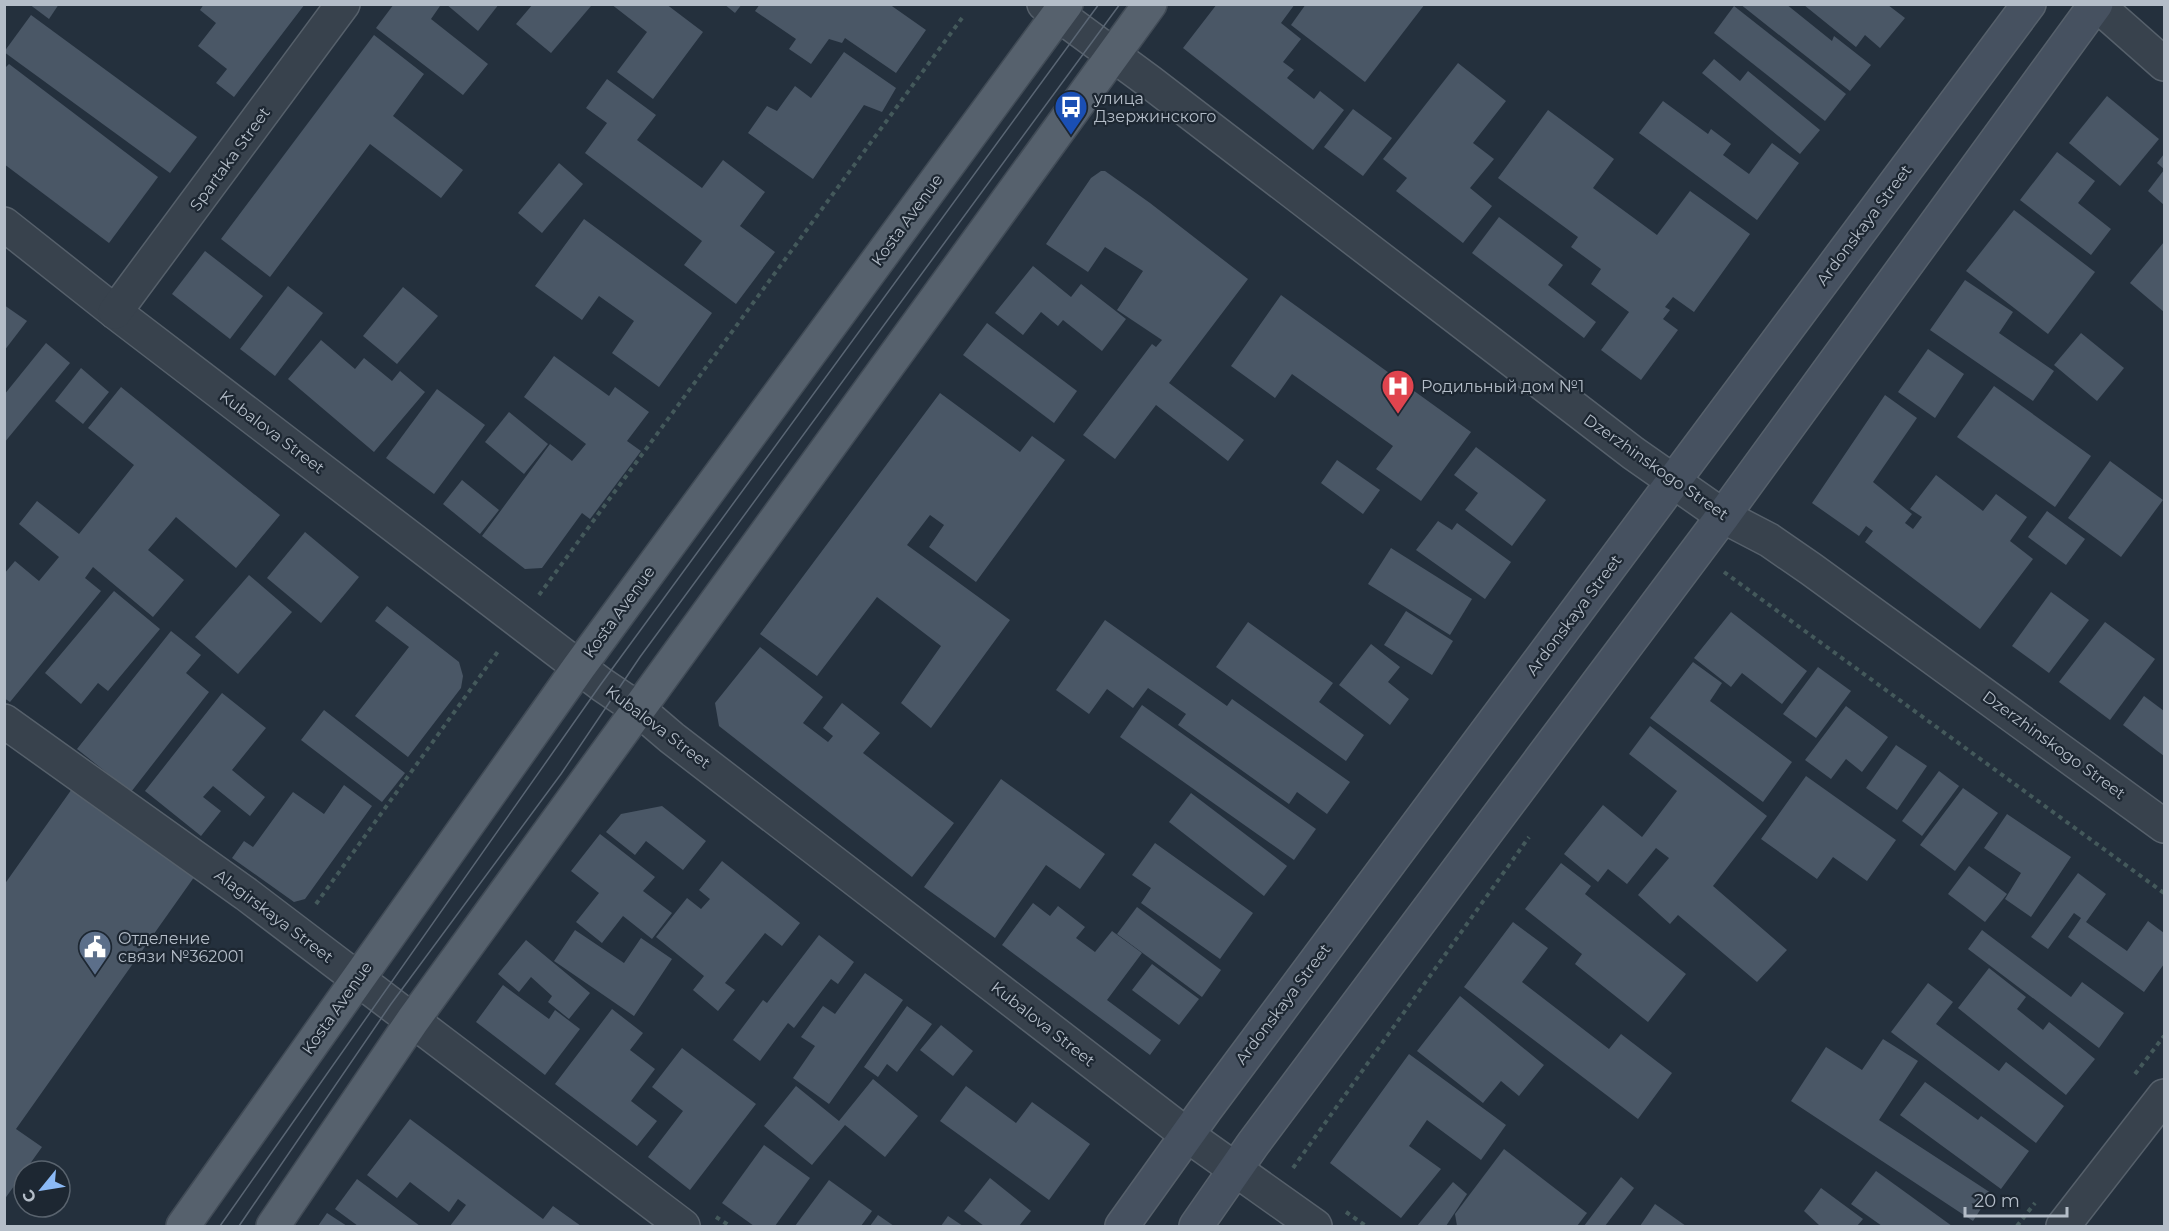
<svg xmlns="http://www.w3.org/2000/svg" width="2169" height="1231" viewBox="0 0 2169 1231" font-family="Montserrat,sans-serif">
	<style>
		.building { fill: #4a5766 }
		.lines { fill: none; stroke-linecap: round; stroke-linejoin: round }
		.minor-casing { stroke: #56606b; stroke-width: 36 }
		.secondary-casing { stroke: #56606b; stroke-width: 36 }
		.primary-casing { stroke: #414b56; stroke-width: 36 }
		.path { stroke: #44595b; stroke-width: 4; stroke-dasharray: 4.5 4.5; stroke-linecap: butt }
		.minor { stroke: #38424d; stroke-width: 33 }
		.secondary { stroke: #465160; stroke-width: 33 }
		.primary { stroke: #56616d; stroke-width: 33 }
		.tram { stroke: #5a6674; stroke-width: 1.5 }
		.labels { text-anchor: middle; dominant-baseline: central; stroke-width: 4.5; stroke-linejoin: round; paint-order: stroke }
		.poi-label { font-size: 16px; fill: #b4bdc8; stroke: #1d2732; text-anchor: start }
		.street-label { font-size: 16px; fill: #b4bdc8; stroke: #1d2732 }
	</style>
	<rect width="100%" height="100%" fill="#24303d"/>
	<!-- building -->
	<g class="building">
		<path d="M29,4H59L49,19Z"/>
		<path d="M204,4H305L234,97L216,83L227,69L198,46L216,23L200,10Z"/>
		<path d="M394,4H438L440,6L431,19L488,64L463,95L376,28Z"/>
		<path d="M446,4H499L478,31Z"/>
		<path d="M533,4H589L591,6L551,53L516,24Z"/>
		<path d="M611,4H666L703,32L653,99L617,72L647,32Z"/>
		<path d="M724,4H742L735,13Z"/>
		<path d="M760,4H889L926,30L896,73L845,38L842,43L829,39L811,64L789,49L796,39L755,11Z"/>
		<path d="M1217,4H1295L1281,23L1301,39L1283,62L1294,70L1287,78L1314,99L1320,91L1344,110L1313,150L1183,48Z"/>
		<path d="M1306,4H1425L1365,82L1291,25Z"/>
		<path d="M1740,4H1786L1832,41L1834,36L1871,65L1850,91Z"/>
		<path d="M1804,5H1888L1905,18L1880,48L1865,35L1856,47Z"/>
		<path d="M1734,6L1846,94L1825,121L1714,33Z"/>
		<path d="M31,15L197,137L170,173L4,52Z"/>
		<path d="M374,35L424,74L393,116L463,170L441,198L370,144L270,277L221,239Z"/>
		<path d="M844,52L896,88L882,112L864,105L813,179L748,133L767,106L777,111L795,86L811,98Z"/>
		<path d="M1714,59L1740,81L1748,71L1820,130L1800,154L1702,73Z"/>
		<path d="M1458,63L1506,101L1473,143L1494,159L1470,188L1492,206L1463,243L1396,191L1407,178L1383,159Z"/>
		<path d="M9,64L158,177L109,243L4,164V69Z"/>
		<path d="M607,79L656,115L637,140L702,188L723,160L765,192L740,226L775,252L736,304L684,265L702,241L585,153L607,123L586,108Z"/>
		<path d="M2107,96L2159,139L2120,186L2069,143Z"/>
		<path d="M1663,101L1708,134L1711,129L1731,144L1723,155L1749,174L1772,143L1799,163L1757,220L1639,133Z"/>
		<path d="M1353,109L1392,138L1363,176L1324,147Z"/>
		<path d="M1548,110L1614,159L1593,188L1657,235L1690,191L1750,234L1694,312L1673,297L1665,307L1670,310L1663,319L1678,330L1641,380L1601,350L1629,312L1591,284L1601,269L1571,247L1578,237L1498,178Z"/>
		<path d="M2057,152L2095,181L2078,203L2111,229L2091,255L2020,200Z"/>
		<path d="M2164,154V169L2157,163Z"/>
		<path d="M559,163L583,184L542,233L518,213Z"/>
		<path d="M2164,170V205L2148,191Z"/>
		<path d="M1101,171H1105L1150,203L1248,279L1169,383L1244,440L1228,461L1156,405L1115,459L1083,435L1152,344L1156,347L1162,340L1117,310L1143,271L1105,247L1088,272L1046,244L1091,178Z"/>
		<path d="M2014,210L2095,272L2048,334L1966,271Z"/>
		<path d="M1499,217L1563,265L1548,285L1596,322L1584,338L1472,253Z"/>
		<path d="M584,219L712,313L659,387L612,353L634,321L599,296L582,320L535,286Z"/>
		<path d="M2164,242V312L2130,283Z"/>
		<path d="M205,251L263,296L230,339L172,294Z"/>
		<path d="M1033,266L1071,297L1081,284L1126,319L1102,351L1063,320L1058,326L1041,312L1023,335L995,313Z"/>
		<path d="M1965,280L2013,312L1999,333L2054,371L2033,401L1930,330Z"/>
		<path d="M288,286L323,313L275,376L240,349Z"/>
		<path d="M403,287L438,316L397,364L363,336Z"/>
		<path d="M1281,295L1471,432L1421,501L1376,469L1393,446L1292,374L1275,398L1231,366Z"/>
		<path d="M4,305L27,321L4,351Z"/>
		<path d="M987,323L1077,391L1054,423L963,355Z"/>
		<path d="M2081,333L2124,368L2097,401L2054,365Z"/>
		<path d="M321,340L355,369L364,358L392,381L400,371L425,392L374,452L288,379Z"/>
		<path d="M46,343L70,363L4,443V395Z"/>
		<path d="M1928,349L1964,374L1935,418L1898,392Z"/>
		<path d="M554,356L609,396L615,387L649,412L627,441L641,451L590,519L582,513L542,568L525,569L482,536L550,444L572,461L586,444L524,397Z"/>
		<path d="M81,368L109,392L83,424L55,401Z"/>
		<path d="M1994,386L2091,456L2055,507L1957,437Z"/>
		<path d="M121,387L280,515L236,568L176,517L148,550L184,580L153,617L93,567L85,578L101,591L10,702L4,698V574L15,561L39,581L59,557L19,524L37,501L79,534L134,465L88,428Z"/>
		<path d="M437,389L485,425L434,494L386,458Z"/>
		<path d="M940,393L1020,452L1032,436L1065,460L976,582L929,547L944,525L930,515L907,545L1010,620L931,728L901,703L941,646L877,597L817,676L760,634Z"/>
		<path d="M1885,395L1917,418L1873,482L1912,514L1905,523L1913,529L1922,517L1910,509L1936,475L1983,511L1996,494L2027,517L2010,541L2033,559L1980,629L1865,542L1873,531L1866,526L1859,536L1812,503Z"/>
		<path d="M509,412L548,444L524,474L485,442Z"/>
		<path d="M1476,447L1546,500L1512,546L1465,510L1478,493L1454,475Z"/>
		<path d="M1337,460L1380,490L1363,514L1321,483Z"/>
		<path d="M2110,461L2163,500L2121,557L2068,518Z"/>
		<path d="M462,480L499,510L480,534L443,504Z"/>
		<path d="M2047,511L2085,539L2066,565L2028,537Z"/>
		<path d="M1438,521L1452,530L1457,523L1511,562L1485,599L1416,550Z"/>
		<path d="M305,532L359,577L321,623L267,578Z"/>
		<path d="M1391,548L1472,599L1450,635L1368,584Z"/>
		<path d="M249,575L292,612L238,674L195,637Z"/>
		<path d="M114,591L160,629L108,691L98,683L81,704L45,673Z"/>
		<path d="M2051,592L2089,620L2049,673L2012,646Z"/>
		<path d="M387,606L459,662L463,676L461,688L408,757L355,716L409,647L375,621Z"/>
		<path d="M1406,611L1453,641L1432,675L1384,645Z"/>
		<path d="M1731,612L1807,671L1782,704L1742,673L1731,687L1694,658Z"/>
		<path d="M1105,620L1227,706L1232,699L1350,782L1327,814L1297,792L1289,804L1178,725L1186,714L1148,688L1133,708L1107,689L1089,714L1056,690Z"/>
		<path d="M1248,622L1333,683L1319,702L1364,735L1346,761L1216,667Z"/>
		<path d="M2105,622L2155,659L2110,720L2059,682Z"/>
		<path d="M171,631L201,655L186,673L209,692L131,792L77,749Z"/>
		<path d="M1371,644L1400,667L1388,682L1409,699L1390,725L1339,685Z"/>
		<path d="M760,647L823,697L803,723L828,742L833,736L823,728L842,703L880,733L863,753L954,823L912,877L719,726L715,703Z"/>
		<path d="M1693,662L1722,683L1710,701L1792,762L1763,802L1650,718Z"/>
		<path d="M1818,667L1851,691L1816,738L1783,714Z"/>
		<path d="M222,693L266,728L232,770L265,797L250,816L213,786L203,797L221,811L201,836L145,791Z"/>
		<path d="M2144,696L2164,711V756L2123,725Z"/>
		<path d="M1142,705L1316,829L1294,860L1120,737Z"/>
		<path d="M1846,706L1888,737L1862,772L1846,759L1831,779L1805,760Z"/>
		<path d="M324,710L405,773L382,802L301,740Z"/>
		<path d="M1650,726L1767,816L1713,886L1787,950L1757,982L1678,915L1670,924L1638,895L1669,858L1656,848L1627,884L1608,869L1598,882L1564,854L1603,805L1642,837L1677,791L1629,754Z"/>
		<path d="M1896,745L1927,766L1897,810L1866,788Z"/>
		<path d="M1939,771L1959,786L1922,836L1902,821Z"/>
		<path d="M1806,776L1896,840L1867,881L1833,857L1817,879L1761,839Z"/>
		<path d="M1001,779L1105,854L1080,889L1046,865L995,938L924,887Z"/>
		<path d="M344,785L372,806L305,899L294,902L232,858L244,841L253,847L293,792L324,814Z"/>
		<path d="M74,786L197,873L16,1129L42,1147L4,1200V885Z"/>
		<path d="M1963,788L1998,813L1955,871L1920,845Z"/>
		<path d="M1191,793L1287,866L1264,896L1169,822Z"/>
		<path d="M662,806L706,841L683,870L646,841L635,855L606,832L621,814Z"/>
		<path d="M2007,814L2071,857L2031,917L2005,899L2021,873L1984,848Z"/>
		<path d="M600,834L655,877L643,891L672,913L652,939L623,916L602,943L576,922L599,893L571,871Z"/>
		<path d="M1155,843L1253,913L1220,959L1141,903L1151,888L1132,875Z"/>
		<path d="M722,861L800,923L782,946L765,933L725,983L735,990L718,1011L693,990L704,976L656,937L687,898L701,909L710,899L699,890Z"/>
		<path d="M1561,863L1591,886L1585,894L1686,974L1648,1022L1575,964L1582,954L1525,909Z"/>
		<path d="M1969,866L2007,894L1985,922L1948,894Z"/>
		<path d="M2078,873L2106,894L2086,922L2127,951L2148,921L2164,933V964L2144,992L2068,937L2081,918L2074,913L2048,949L2031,937Z"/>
		<path d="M1033,903L1050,916L1058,906L1085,927L1076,938L1095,952L1112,931L1142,953L1107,1000L1161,1040L1150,1055L1002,945Z"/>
		<path d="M1137,907L1221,970L1202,997L1117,934Z"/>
		<path d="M1513,922L1548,948L1522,982L1609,1049L1621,1034L1672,1073L1638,1119L1464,987Z"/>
		<path d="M575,930L624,963L641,938L672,959L634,1016L554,961Z"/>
		<path d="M1982,930L2071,997L2082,982L2124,1013L2099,1048L1968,949Z"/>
		<path d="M819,935L854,962L838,984L831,979L794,1028L788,1023L760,1061L733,1040L763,1000L767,1003Z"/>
		<path d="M526,940L590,993L569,1019L548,1002L552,996L531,977L519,992L498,974Z"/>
		<path d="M1152,964L1199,999L1179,1025L1132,990Z"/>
		<path d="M1989,968L2026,997L2017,1009L2043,1030L2049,1022L2095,1059L2066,1095L1958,1008Z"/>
		<path d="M865,973L903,1000L829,1104L793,1078L815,1046L801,1037L823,1006L835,1014Z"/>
		<path d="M1928,983L1953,1002L1936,1024L1999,1071L2006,1062L2064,1106L2036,1143L1891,1032Z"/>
		<path d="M503,985L549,1019L555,1010L580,1029L545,1075L476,1022Z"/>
		<path d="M1460,996L1544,1065L1519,1096L1501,1081L1483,1103L1417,1051Z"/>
		<path d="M907,1006L932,1024L897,1072L887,1064L878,1077L864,1067Z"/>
		<path d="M612,1009L643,1033L630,1050L655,1069L631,1101L657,1121L637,1146L555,1084Z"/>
		<path d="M941,1025L973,1051L953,1076L920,1050Z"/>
		<path d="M1883,1039L1918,1061L1879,1120L1991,1193L1973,1221L1791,1101L1826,1047L1862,1070Z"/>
		<path d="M682,1048L756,1104L690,1190L648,1157L683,1111L652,1087Z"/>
		<path d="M1409,1054L1506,1125L1481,1160L1427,1120L1409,1146L1441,1169L1401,1218L1330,1163Z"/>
		<path d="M873,1079L918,1116L885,1157L845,1125L812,1165L764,1126L796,1086L839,1121Z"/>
		<path d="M1925,1082L1978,1120L1981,1116L2029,1151L2001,1189L1900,1115Z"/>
		<path d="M966,1086L1016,1123L1032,1102L1090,1144L1049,1200L940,1121Z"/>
		<path d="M410,1119L543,1219L553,1206L581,1226H450L466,1205L458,1199L449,1212L410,1182L397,1198L367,1175Z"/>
		<path d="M764,1145L810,1178L775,1226H754L722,1203Z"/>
		<path d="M1504,1149L1587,1213L1577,1226H1457L1455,1214Z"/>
		<path d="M1876,1171L1952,1226H1882L1851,1204Z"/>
		<path d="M1621,1177L1634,1188L1605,1226H1584Z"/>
		<path d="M990,1178L1031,1211L1019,1226H984L964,1211Z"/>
		<path d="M357,1179L420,1226H358L335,1209Z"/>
		<path d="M829,1180L872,1211L861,1226H795Z"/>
		<path d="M1453,1182L1467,1194L1446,1226H1417Z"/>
		<path d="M1821,1188L1863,1219L1857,1226H1820L1804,1211Z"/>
		<path d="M1655,1204L1686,1226H1640Z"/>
		<path d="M327,1213L347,1226H318Z"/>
		<path d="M878,1215L894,1226H870Z"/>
		<path d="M948,1216L963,1226H941Z"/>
	</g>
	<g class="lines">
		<!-- minor casing -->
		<g class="minor-casing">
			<g id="minor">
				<path d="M1044,4L1150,82L1633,453L1723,516L1769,540L1811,569L2164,826"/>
				<path d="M2096,4L2164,64"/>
				<path d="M4,224L115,312L601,684L638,709L672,738L1187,1135L1315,1226"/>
				<path d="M115,312L343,4"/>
				<path d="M4,721L246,894L683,1226"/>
				<path d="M2063,1226L2164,1096"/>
			</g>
		</g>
		<!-- secondary casing -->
		<g class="secondary-casing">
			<g id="secondary">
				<path d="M1122,1226L1205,1110L2029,4"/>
				<path d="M1196,1226L1253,1144L1723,516L2096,4"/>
			</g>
		</g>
		<!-- primary casing -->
		<g class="primary-casing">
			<g id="primary">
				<path d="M183,1226L579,667L1066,4"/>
				<path d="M273,1226L413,1020L1150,4"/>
			</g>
		</g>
		<!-- path -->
		<g class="path">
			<path d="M1724,572L2164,893"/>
			<path d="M539,595L962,18"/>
			<path d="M316,904L499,650"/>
			<path d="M2135,1074L2164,1036"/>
			<path d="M1293,1168L1529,837"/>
			<path d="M1346,1212L1366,1226"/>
			<path d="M716,1217L730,1226"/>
			<path d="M2017,1226L2035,1203"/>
		</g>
		<!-- minor -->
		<use href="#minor" class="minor"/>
		<!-- secondary -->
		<use href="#secondary" class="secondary"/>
		<!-- primary -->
		<use href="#primary" class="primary"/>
		<!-- tram -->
		<g class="tram">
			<path d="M220,1226L601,684L1099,4"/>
			<path d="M239,1226L391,1004L561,774L640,657L1120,4"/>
		</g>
	</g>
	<!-- icons -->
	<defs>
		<g id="bus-pin" transform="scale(1.725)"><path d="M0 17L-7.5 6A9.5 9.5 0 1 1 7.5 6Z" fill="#1a4fb4" stroke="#1d2732"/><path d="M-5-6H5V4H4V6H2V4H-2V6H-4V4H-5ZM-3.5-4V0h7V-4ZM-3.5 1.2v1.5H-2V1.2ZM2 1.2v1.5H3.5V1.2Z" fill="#fff"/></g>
		<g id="hospital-pin" transform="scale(1.725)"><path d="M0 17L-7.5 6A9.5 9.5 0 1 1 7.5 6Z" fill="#e0444e" stroke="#1d2732"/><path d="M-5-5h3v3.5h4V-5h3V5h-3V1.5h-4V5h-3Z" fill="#fff"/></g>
		<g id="civic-pin" transform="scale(1.725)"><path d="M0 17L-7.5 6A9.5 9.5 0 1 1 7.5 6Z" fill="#5c6f8a" stroke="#1d2732"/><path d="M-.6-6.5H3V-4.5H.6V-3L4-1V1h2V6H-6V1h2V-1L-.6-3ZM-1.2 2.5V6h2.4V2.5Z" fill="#fff"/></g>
	</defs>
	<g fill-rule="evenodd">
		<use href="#bus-pin" x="1071" y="107"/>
		<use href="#hospital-pin" x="1398" y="386"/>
		<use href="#civic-pin" x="95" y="947"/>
	</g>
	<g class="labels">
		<!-- poi labels -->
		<g class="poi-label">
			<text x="1094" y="98">улица<tspan x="1094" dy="18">Дзержинского</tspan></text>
			<text x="1421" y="386">Родильный дом №1</text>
			<text x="118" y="938">Отделение<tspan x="118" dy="18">связи №362001</tspan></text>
		</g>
		<!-- street labels -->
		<g class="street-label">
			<text transform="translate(230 159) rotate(-54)">Spartaka Street</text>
			<text transform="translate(907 220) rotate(-54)">Kosta Avenue</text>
			<text transform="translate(1864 225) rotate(-53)">Ardonskaya Street</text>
			<text transform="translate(272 432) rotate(37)">Kubalova Street</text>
			<text transform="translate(1656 467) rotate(35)">Dzerzhinskogo Street</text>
			<text transform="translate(619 612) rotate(-54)">Kosta Avenue</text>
			<text transform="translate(1574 615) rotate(-53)">Ardonskaya Street</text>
			<text transform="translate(658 727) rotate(37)">Kubalova Street</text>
			<text transform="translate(2054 745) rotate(36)">Dzerzhinskogo Street</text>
			<text transform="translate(274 916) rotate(37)">Alagirskaya Street</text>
			<text transform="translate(1283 1004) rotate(-53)">Ardonskaya Street</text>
			<text transform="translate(337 1008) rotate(-55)">Kosta Avenue</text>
			<text transform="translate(1043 1024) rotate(38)">Kubalova Street</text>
		</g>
	</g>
	<!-- border -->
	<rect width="2169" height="1231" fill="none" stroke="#b4bdc8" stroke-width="12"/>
	<!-- north arrow -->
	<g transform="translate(42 1189) rotate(240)"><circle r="28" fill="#1d2732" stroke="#59636e" stroke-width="1.5"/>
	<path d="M0-4.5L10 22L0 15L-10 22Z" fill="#8cbaf6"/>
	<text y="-9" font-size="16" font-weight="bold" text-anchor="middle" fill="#b4bdc8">С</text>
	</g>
	<!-- scale -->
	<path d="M1965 1207v9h102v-9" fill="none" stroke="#b4bdc8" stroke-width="3"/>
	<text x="1974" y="1207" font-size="18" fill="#b4bdc8" stroke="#1d2732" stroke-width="4.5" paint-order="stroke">20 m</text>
</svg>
